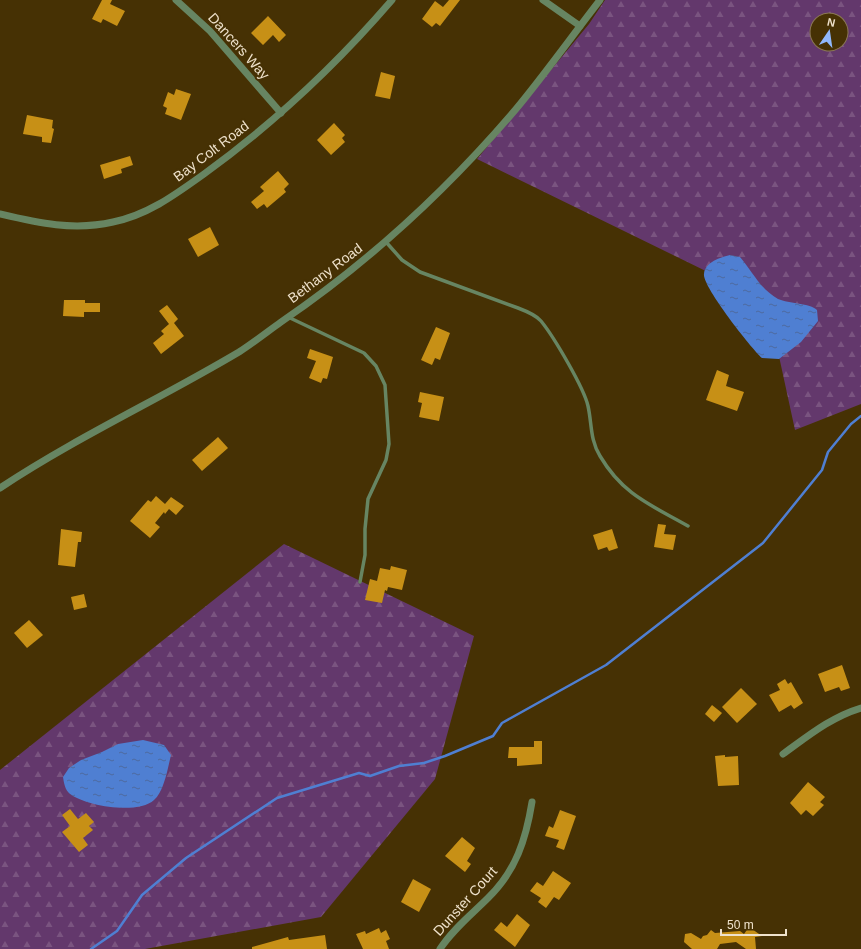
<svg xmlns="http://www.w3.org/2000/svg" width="861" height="949" viewBox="0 0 861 949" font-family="Helvetica,sans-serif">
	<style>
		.forest { fill: url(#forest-firs); fill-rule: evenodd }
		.water { fill: url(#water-ripples) }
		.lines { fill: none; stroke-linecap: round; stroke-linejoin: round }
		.stream { stroke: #4f7fd2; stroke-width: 2.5 }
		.building { fill: #c79016 }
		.lane { stroke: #678562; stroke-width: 3.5 }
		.street { stroke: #678562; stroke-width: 7 }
		.labels { text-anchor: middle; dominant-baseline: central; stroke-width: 4; stroke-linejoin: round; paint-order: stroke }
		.street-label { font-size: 14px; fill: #efe2cc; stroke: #463104 }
	</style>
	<defs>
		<pattern id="forest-firs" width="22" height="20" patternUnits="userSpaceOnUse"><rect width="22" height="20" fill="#63386c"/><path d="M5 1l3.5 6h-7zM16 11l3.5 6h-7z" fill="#7a5480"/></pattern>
		<pattern id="water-ripples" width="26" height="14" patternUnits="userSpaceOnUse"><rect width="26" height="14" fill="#4f7fd2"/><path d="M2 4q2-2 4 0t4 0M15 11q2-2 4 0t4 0" fill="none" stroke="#4d6a9e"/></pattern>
	</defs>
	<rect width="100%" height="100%" fill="#463104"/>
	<!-- forest -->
	<g class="forest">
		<path d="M605,0H861V404L795,430L767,301L477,159L589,24ZM817,20H841V44H817Z"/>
		<path d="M284,544L474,636L435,779L321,917L145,949H0V770Z"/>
	</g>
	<!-- water -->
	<g class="water">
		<path d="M730,255L740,257C753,272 760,289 778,299C789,304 810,303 817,310L818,321L801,342L779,359L762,358C751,348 702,286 704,274C705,262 721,257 730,255Z"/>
		<path d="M143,740L164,745L171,755C168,767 164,792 154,800C138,815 86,806 70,794C65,790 64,783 63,777L69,768L81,760L102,752L118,744Z"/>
	</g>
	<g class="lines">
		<!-- stream -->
		<path class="stream" d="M91,949L117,931L142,895L186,858L277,798L359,773L370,776L399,766L424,763L445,756L493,736L502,723L606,665L763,543L822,470L828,452L851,424L861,416"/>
	</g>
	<!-- building -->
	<g class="building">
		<path d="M102,0H112L110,4L125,11L117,26L103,19L101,23L92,19Z"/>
		<path d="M449,0H460L440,26L436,23L432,27L422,19L435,1L443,7Z"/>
		<path d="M268,16L286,35L279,42L273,35L263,45L251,33Z"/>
		<path d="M381,72L395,76L390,99L375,96Z"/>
		<path d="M176,89L191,94L181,120L165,114L167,108L163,106L168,92L174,95Z"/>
		<path d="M27,115L53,120L52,128L54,129L51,143L42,142V137L23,134Z"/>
		<path d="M334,123L345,135L342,138L345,142L331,155L317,140Z"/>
		<path d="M130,156L133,165L121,169L122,173L104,179L100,165Z"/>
		<path d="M278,171L289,184L284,189L286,192L267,208L264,204L257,209L251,202L264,191L260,187Z"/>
		<path d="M210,227L219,245L198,257L188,239Z"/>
		<path d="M64,300H85V303H100V312H84V317L63,316Z"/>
		<path d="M167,305L178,319L174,323L184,336L161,354L153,343L164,334L161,331L169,324L159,311Z"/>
		<path d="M436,327L450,333L440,360L435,358L432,365L421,360Z"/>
		<path d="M310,349L333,357L327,379L323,378L321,383L309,378L316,361L307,358Z"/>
		<path d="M717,370L729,375L726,386L744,392L737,411L706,400Z"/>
		<path d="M420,392L444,397L439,421L419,417L422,403L418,402Z"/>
		<path d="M218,437L228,448L202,471L192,460Z"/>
		<path d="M156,496L165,504L171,497L184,506L176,515L169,509L165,514L164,512L155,523L160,527L150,538L130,521L148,500L151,502Z"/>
		<path d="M658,524L666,525L664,534L676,535L673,550L654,547Z"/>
		<path d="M61,529L82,532L81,542H78L75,567L58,565Z"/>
		<path d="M612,529L618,548L609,551L607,547L598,550L593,535Z"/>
		<path d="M391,566L407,570L402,590L388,587L387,591L385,590L382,603L365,600L370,579L377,581L380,568L390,570Z"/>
		<path d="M84,594L87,607L74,610L71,597Z"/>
		<path d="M29,620L43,635L27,648L14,633Z"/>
		<path d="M842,665L850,688L841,691L839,687L825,692L818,674Z"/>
		<path d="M785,679L788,684L791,682L803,703L794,709L791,705L779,712L769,695L780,690L777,684Z"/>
		<path d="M741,688L757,704L737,723L722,707Z"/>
		<path d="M712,705L722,713L714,722L705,714Z"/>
		<path d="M534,741H542V764L517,766V758H508L509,747H534Z"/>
		<path d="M725,755V757L738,756L739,785L718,786L715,756Z"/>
		<path d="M808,782L825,797L820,802L824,805L813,816L806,810L801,815L790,803Z"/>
		<path d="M70,809L78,819L86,813L94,822L89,826L93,830L83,838L88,845L79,852L62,832L70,826L62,815Z"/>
		<path d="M560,810L576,816L564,850L556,847L559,840L545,836L549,826L553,828Z"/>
		<path d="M462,837L475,848L467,861L471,864L465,872L445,856Z"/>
		<path d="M553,871L571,883L559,900L554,897L546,908L538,902L541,898L530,891L537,882L543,886Z"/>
		<path d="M413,879L431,889L419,912L401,902Z"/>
		<path d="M517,914L530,925L515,947L494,930L501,922L507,927Z"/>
		<path d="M749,927L762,936L755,937L756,949H746L736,942L720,944L717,949H692L684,942L685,934L691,933L701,939L703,936L707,935L711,930L715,933L740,931L744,934Z"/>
		<path d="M379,928L381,933L386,930L390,939L386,941L389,949H363L356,934L365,931L366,934Z"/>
		<path d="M325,935L327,949H252V947L288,937L289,940Z"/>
	</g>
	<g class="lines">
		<!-- lane -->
		<g class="lane">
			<path d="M386,242L402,260L420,272L518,308C526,311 536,315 541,321C554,337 584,388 588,406C592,424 590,440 600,456C623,495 651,505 688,526"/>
			<path d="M288,317L364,353L376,366L385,385L389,444L386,460L368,499L365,529V555L360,582"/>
		</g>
		<!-- street -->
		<g class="street">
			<path d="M176,0L210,31L281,113"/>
			<path d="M543,0L580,26"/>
			<path d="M0,214C38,223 74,231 113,222C148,215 176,194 204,174C273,124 336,65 392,0"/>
			<path d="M0,488C77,437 160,399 239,352C253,343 267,332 281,322C369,262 447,190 516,109C545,74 572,36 600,0"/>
			<path d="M783,754C808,736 831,717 861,708"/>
			<path d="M440,949C453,929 472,914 488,898C516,871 526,839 532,802"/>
		</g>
	</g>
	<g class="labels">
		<!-- street labels -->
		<g class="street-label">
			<text transform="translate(239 46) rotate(48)">Dancers Way</text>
			<text transform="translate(211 151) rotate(-37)">Bay Colt Road</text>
			<text transform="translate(325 273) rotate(-37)">Bethany Road</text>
			<text transform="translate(465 901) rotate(-48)">Dunster Court</text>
		</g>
	</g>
	<!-- north arrow -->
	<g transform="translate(829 32) rotate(13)"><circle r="19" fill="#463104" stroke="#8a7854"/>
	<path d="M0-3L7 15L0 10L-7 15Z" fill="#90b8fd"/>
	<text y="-6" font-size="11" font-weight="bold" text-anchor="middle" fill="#efe2cc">N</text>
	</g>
	<!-- scale -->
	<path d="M721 929v6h65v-6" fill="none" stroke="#efe2cc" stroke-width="2"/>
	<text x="727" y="929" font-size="12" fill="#efe2cc" stroke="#463104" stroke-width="3" paint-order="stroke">50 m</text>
</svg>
